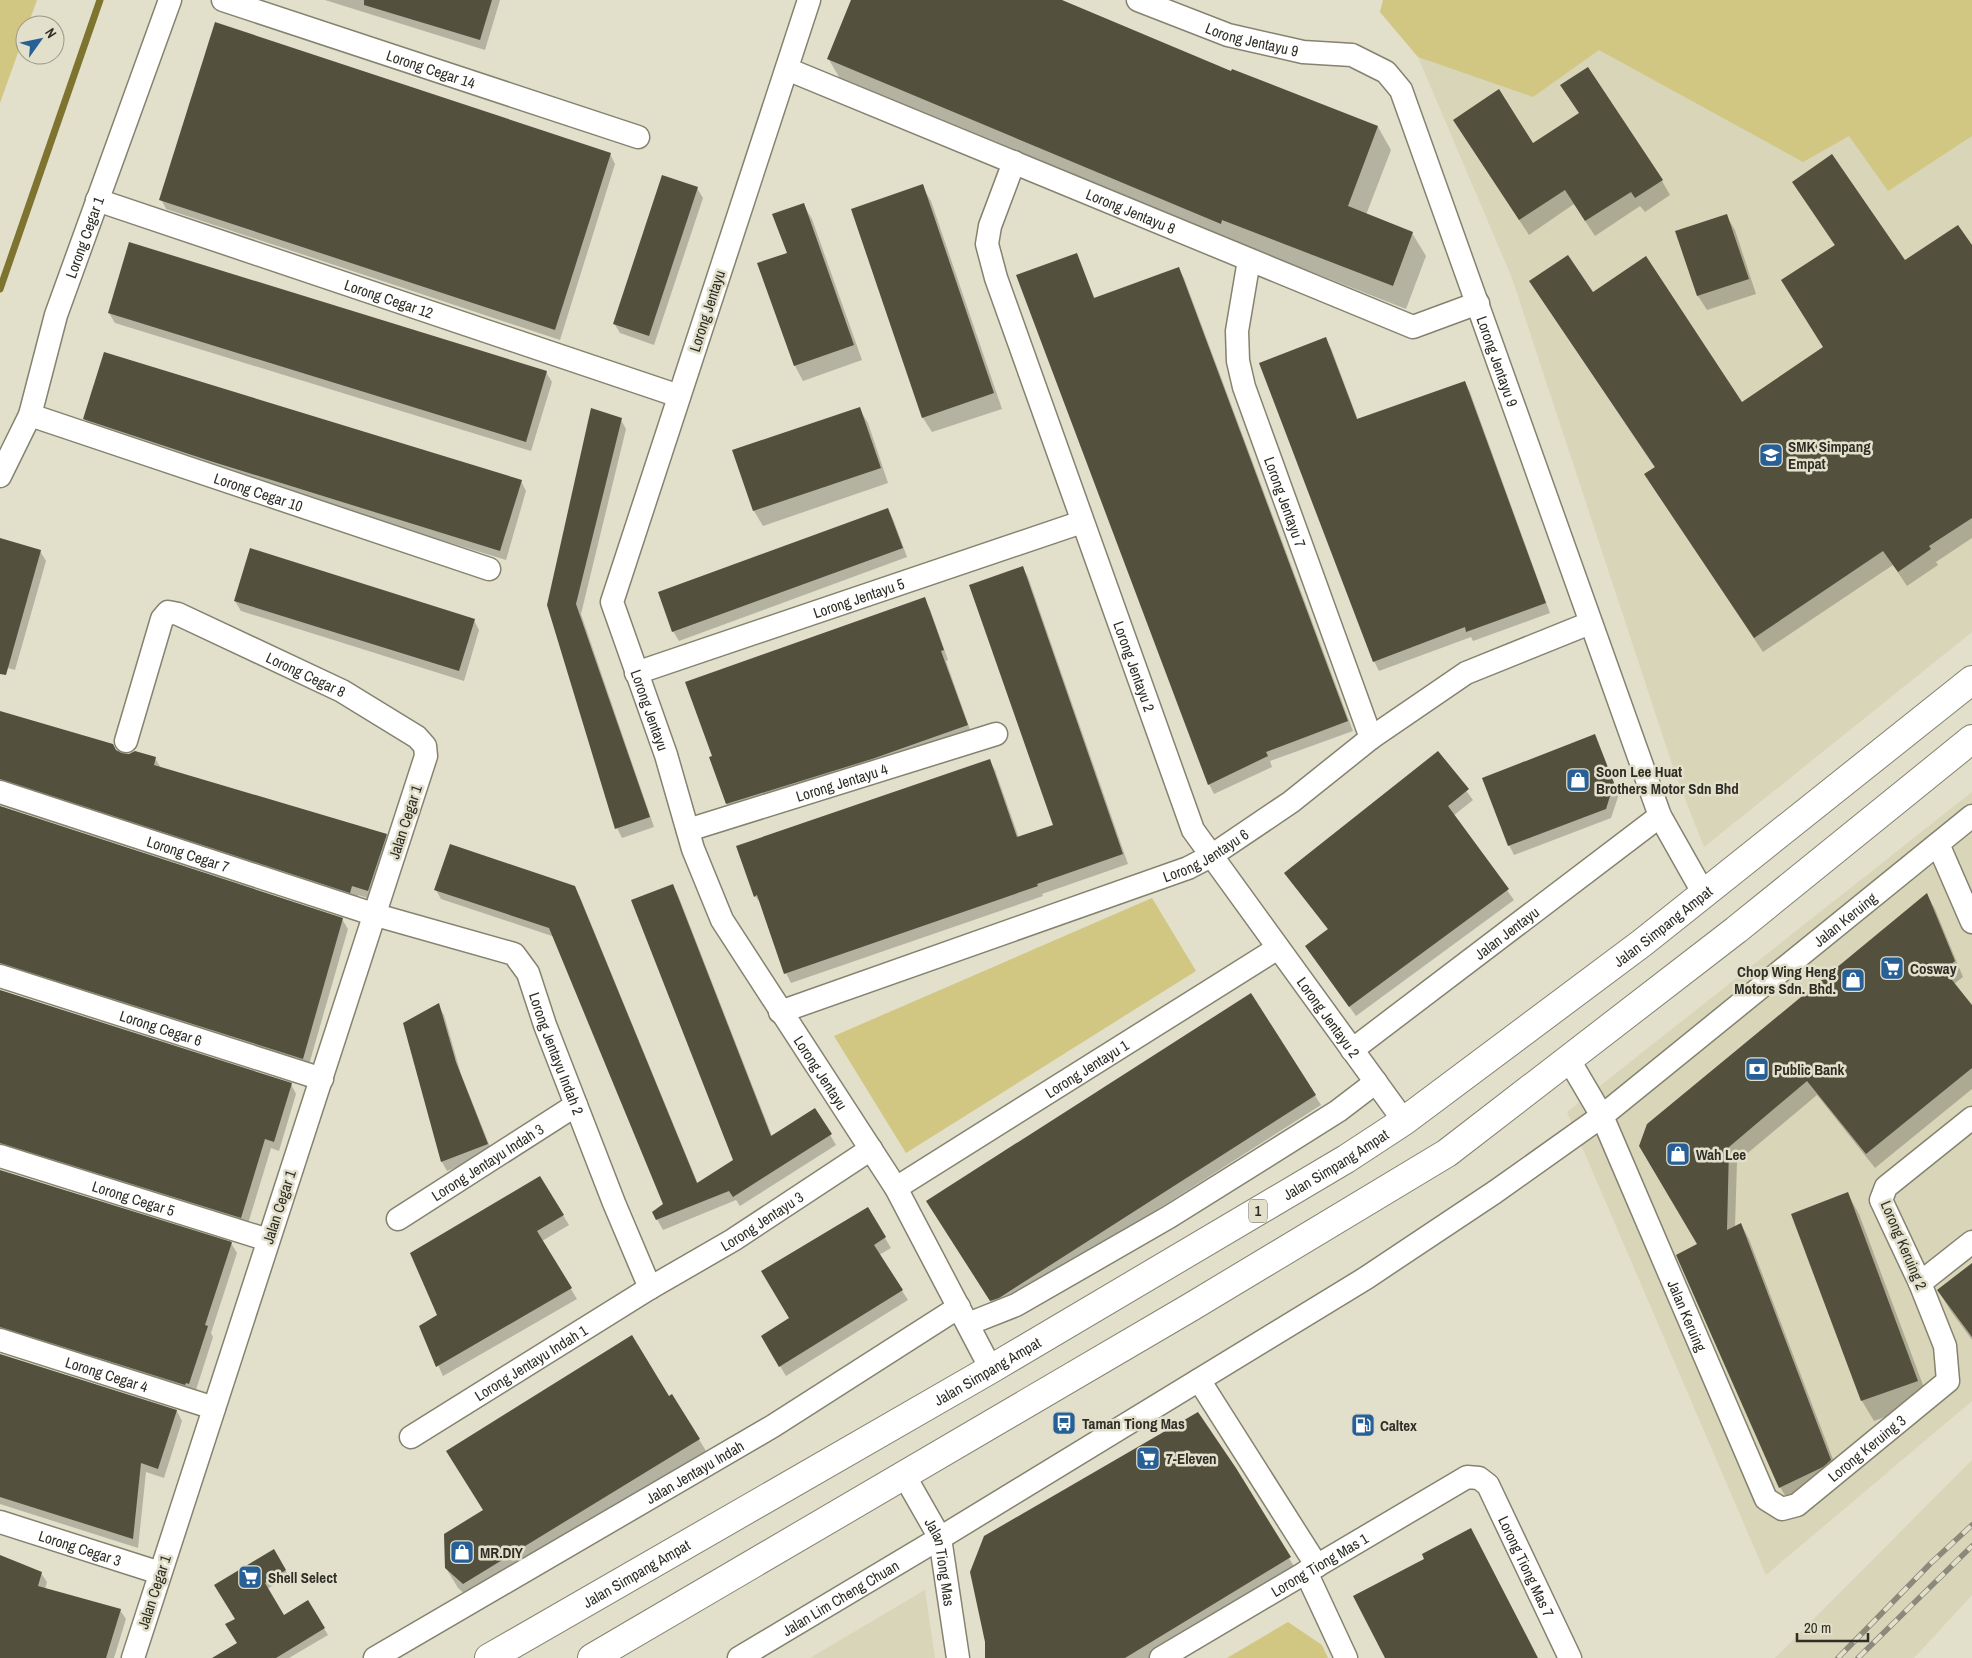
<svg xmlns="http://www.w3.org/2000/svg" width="1972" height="1658" viewBox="0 0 1972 1658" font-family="'Archivo Narrow',sans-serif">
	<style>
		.built { fill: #d8d5b8 }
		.green { fill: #d1c783 }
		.shadow { fill: #0003 }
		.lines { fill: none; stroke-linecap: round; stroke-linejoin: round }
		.stream { stroke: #7e7430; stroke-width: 7 }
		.building { fill: #53513e }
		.street-casing { stroke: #85826f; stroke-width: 25 }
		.highway-casing { stroke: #85826f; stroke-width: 30 }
		.street { stroke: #fff; stroke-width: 22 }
		.highway { stroke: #fff; stroke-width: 28 }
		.rail-casing { stroke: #8b897a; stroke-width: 5.5 }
		.rail { stroke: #e2dfca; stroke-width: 4; stroke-dasharray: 11; stroke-linecap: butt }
		.labels { text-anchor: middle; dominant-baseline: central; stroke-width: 5; stroke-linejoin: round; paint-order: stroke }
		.shield { fill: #e2dfca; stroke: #656357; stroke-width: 1 }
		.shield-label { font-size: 14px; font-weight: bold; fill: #2f2e26 }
		.street-label { font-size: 15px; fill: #2f2e26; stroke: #e2dfca }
		.poi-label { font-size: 15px; font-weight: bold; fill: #2f2e26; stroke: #e2dfca; text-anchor: start }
	</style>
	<rect width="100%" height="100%" fill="#e2dfca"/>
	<!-- built -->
	<g class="built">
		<path d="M1383,0H1972V632L1704,847L1675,773L1512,278L1418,57L1380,12Z"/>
		<path d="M1972,792V1401L1766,1575L1567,1112Z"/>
		<path d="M1972,1460V1595L1914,1658H1775Z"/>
		<path d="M925,1590L935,1658H810Z"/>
	</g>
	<!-- green -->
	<g class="green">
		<path d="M0,0H37L28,25H25V33L0,103Z"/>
		<path d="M1383,0H1972V136L1888,191L1849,136L1803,162L1599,50L1533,97L1418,57L1380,12Z"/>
		<path d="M1152,898L1196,971L906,1153L834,1036Z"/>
		<path d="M1288,1622L1322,1645L1328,1658H1227Z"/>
	</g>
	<!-- shadow -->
	<g class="shadow">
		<path d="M325,0H500L485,50Z"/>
		<path d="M852,0H1058L1232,72L1378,127L1391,150L1366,215L1412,233L1426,256L1406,309L1236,242L842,82L828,58Z"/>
		<path d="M1571,100L1662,181L1670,195L1645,212L1640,206L1595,236L1574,204L1529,235L1454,120L1533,144L1580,114Z"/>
		<path d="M610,154L615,164L560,340L166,209L161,199Z"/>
		<path d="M1793,182L1904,262L1972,248V538L1936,562L1938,565L1907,586L1893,565L1763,652L1654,489L1645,475L1655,468L1540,296L1592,294L1742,403L1824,347L1835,246Z"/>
		<path d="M922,186L931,201L1002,409L932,432L923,418Z"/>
		<path d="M697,188L703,198L654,345L620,333L614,323Z"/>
		<path d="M803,204L812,219L862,360L803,381L795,366L759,264L788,254Z"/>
		<path d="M1726,215L1735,230L1756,294L1707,310L1698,296L1676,232Z"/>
		<path d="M1076,254L1095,299L1178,268L1184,278L1353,731L1270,761L1272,767L1214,794L1209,784Z"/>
		<path d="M109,313L546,372L552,382L531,451L115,323Z"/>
		<path d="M1325,339L1331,348L1358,420L1465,382L1470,392L1550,613L1473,641L1471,637L1379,671L1374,661Z"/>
		<path d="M859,408L868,423L888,483L763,526L754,511L734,451Z"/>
		<path d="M85,419L521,481L526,491L506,560L213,470L90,429Z"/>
		<path d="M621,420L626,429L581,614L654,827L622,838L617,828L548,605Z"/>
		<path d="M888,509L893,519L907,557L679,641L673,631Z"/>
		<path d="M40,551L46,561L15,670L0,666Z"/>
		<path d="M1023,568L1028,577L1128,864L1042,894L1043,896L791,983L786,973L762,905L755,896L989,760L995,770L1019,838L1054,826Z"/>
		<path d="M924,599L930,609L948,660L946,661L972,735L733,814L727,804L711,757Z"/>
		<path d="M235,601L474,620L479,630L464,681L241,611Z"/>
		<path d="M0,712L116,751L121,755L155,758L161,768L386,835L392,844L374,900L358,895L356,902L0,790Z"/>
		<path d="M1594,736L1619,794L1611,818L1514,855L1509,845Z"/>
		<path d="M1438,753L1473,800L1453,816L1514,900L1356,1016L1307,947L1329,931L1286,873Z"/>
		<path d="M0,807L342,919L348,929L308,1068L0,974Z"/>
		<path d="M673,886L678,895L772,1136L815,1109L836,1145L740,1206L736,1200L663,1230L653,1212L665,1205L555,937L441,899L436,890L574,887L580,897L698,1184L734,1160Z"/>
		<path d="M1927,895L1935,909L1963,977L1954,984L1972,1007V1089L1875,1168L1817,1095L1737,1162L1735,1227L1741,1224L1749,1239L1839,1475L1789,1502L1780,1487L1698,1245L1641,1146Z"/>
		<path d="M0,991L291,1084L296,1094L279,1151L271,1148L247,1227L0,1154Z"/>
		<path d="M1251,995L1321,1105L1005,1307L996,1310L933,1211Z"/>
		<path d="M438,1005L444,1015L461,1074L493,1154L447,1171L442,1162Z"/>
		<path d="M0,1171L231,1243L237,1253L211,1333L213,1337L195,1393L0,1338Z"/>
		<path d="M540,1178L569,1225L542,1241L577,1299L443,1376L420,1326L439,1315Z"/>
		<path d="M1848,1194L1859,1214L1929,1401L1874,1421L1862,1401L1793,1214Z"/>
		<path d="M867,1208L891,1248L879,1255L908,1300L786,1376L768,1346L791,1319Z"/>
		<path d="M1972,1265V1340L1950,1310L1938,1290Z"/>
		<path d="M0,1355L177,1411L182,1421L164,1478L146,1472L138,1548L0,1504Z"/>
		<path d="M672,1396L711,1459L475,1603L458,1588L446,1568L484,1511Z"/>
		<path d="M1235,1469L1301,1578L1169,1658H986Z"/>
		<path d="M274,1551L289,1576L267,1589L283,1617L308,1602L328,1635L289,1658H215L238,1644L236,1619Z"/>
		<path d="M0,1556L41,1573L47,1582L45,1589L120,1610L126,1619L114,1658H0Z"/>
	</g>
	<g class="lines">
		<!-- stream -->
		<path class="stream" d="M0,289L100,0"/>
	</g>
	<!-- building -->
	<g class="building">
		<path d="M364,0H492L480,40L364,5Z"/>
		<path d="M851,0H1062L1231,71L1232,69L1378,126L1348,206L1413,232L1393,286L1222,220L1221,224L827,59Z"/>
		<path d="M215,22L611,153L555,330L159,200Z"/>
		<path d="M1588,67L1663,180L1635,198L1631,192L1585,221L1565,190L1519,220L1453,120L1499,89L1533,143L1579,113L1560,85Z"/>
		<path d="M1832,154L1905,260L1958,225L1972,245V518L1929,546L1931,549L1898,572L1883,551L1754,638L1644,474L1655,467L1529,281L1568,255L1593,292L1646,256L1742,402L1823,347L1781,280L1835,245L1792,182Z"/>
		<path d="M662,175L698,187L649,336L613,324Z"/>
		<path d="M923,184L994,393L922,418L851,209Z"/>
		<path d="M804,203L854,345L794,366L757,263L787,253L772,214Z"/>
		<path d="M1727,214L1749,279L1697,296L1675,231Z"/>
		<path d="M129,242L547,371L526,442L108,313Z"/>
		<path d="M1077,253L1094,298L1179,267L1348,721L1266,752L1268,756L1208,785L1016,275Z"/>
		<path d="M1326,337L1357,419L1465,381L1546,603L1466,632L1465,627L1373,662L1259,363Z"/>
		<path d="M104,352L522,480L500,551L207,460L83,419Z"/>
		<path d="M860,407L881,468L753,511L732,450Z"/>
		<path d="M591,408L622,418L576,604L650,817L615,829L547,605Z"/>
		<path d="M888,508L903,548L672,632L658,592Z"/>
		<path d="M0,538L41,550L6,675L0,674Z"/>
		<path d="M250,548L475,619L459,671L234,601Z"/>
		<path d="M1023,566L1123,854L1037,884L1038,886L784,974L757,895L754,897L736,846L990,759L1017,837L1053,825L969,585Z"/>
		<path d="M925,597L944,650L941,651L968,725L872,759L726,804L709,757L712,756L685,682Z"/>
		<path d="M0,711L113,744L116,750L122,753L129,754L135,751L156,757L154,765L387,834L368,891L352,886L350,893L0,779Z"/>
		<path d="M1595,734L1614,783L1606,809L1508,846L1482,778Z"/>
		<path d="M1438,751L1469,789L1448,806L1509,889L1349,1007L1305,946L1328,929L1284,873Z"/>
		<path d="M0,806L343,918L303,1059L0,963Z"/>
		<path d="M450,844L575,886L697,1183L733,1160L631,900L673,884L771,1136L815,1108L832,1134L733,1197L729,1191L656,1220L652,1212L663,1204L549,928L434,890Z"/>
		<path d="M1927,893L1955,961L1944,970L1972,1005V1068L1866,1154L1807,1081L1729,1147L1727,1230L1741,1223L1831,1460L1823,1467L1779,1488L1676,1255L1697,1244L1639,1146L1647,1124Z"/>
		<path d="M0,990L292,1083L274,1142L265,1139L241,1218L0,1143Z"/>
		<path d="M1251,993L1316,1095L999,1298L990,1301L926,1201Z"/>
		<path d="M439,1003L456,1062L488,1144L441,1162L403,1023Z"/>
		<path d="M0,1170L232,1242L205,1325L208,1326L189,1384L186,1383L185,1385L0,1327Z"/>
		<path d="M540,1176L564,1215L537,1231L572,1288L436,1367L419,1326L437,1315L410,1253Z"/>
		<path d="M1848,1192L1918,1381L1861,1401L1791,1214Z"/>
		<path d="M868,1207L886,1237L874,1245L903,1290L779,1367L761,1336L789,1318L761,1271Z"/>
		<path d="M1972,1263V1337L1937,1290Z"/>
		<path d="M632,1335L669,1396L672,1394L700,1439L463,1584L445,1568L444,1534L483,1510L446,1451Z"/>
		<path d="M0,1354L177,1410L158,1469L141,1463L133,1539L0,1497Z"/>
		<path d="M1198,1412L1236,1468L1291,1557L1125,1658H985V1642L970,1572L984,1536Z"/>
		<path d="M1471,1528L1538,1658H1385L1353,1596L1424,1559L1422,1554Z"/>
		<path d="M274,1549L286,1570L265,1583L284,1615L308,1600L325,1628L276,1658H212L237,1643L225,1624L235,1619L214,1585Z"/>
		<path d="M0,1555L42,1572L38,1586L121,1609L106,1658H0Z"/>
	</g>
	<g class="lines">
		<!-- street casing -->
		<g class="street-casing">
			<g id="street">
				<path id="s1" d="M223,0L638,137"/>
				<path id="s2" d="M809,0L612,602L666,755L693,849L722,920L896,1188L991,1369"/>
				<path id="s3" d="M1138,0L1228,35L1303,52L1352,55L1386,72L1401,90L1660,816L1704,894"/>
				<path id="s4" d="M787,69L1413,327L1478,303"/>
				<path id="s5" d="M1014,162L990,226L987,244L996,278L1193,830L1404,1121"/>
				<path id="s6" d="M97,200L679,396"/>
				<path id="s7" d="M1249,260L1237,331L1238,361L1244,387L1371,738"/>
				<path id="s8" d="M30,415L489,569"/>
				<path id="s9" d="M0,476L30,415L56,315L170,0"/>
				<path id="s10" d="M636,673L1082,522"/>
				<path id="s11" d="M126,741L162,619L168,612L178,614L342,691L417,737L425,746L426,756L133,1658"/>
				<path id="s12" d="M0,792L376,915L514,954L528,973L545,1025L614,1203L650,1288"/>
				<path id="s13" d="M688,830L996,734"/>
				<path d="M1938,844L1972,922"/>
				<path id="s14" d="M0,976L322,1079"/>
				<path id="s15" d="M780,1012L1188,868L1211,856L1291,802L1371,738L1466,673L1590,623"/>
				<path id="s16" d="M1352,1050L1660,816"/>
				<path id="s17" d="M1569,1060L1602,1116L1766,1499L1782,1509L1797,1505L1948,1381L1945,1346L1920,1283L1881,1200L1886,1187L1972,1118"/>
				<path id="s18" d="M0,1156L268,1240"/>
				<path id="s19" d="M896,1188L1278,948"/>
				<path id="s20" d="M398,1219L576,1105"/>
				<path d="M1920,1283L1972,1242"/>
				<path d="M968,1324L1016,1305L1169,1217L1338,1111L1376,1082"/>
				<path id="s21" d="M0,1340L214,1408"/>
				<path d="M1199,1380L1317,1566"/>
				<path id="s22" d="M411,1437L650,1288L733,1240L871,1149"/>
				<path id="s23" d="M904,1475L940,1538L958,1658"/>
				<path id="s24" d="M0,1522L160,1573"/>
				<path d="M1306,1572L1346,1658"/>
				<path id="s25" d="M375,1658L773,1426L959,1307"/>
				<path id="s26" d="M739,1658L940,1538L1366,1278L1495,1192L1602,1116L1972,816"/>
				<path id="s27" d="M1161,1658L1467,1477L1479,1478L1488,1485L1570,1658"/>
			</g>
		</g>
		<!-- highway casing -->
		<g class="highway-casing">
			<g id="highway">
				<path id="s28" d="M489,1658L991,1369L1346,1159L1404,1121L1642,943L1972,680"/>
				<path d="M592,1658L1191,1307L1447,1153L1736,930L1972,739"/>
			</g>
		</g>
		<!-- street -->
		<use href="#street" class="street"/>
		<!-- highway -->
		<use href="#highway" class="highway"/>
		<!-- rail casing -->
		<g class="rail-casing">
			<g id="rail">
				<path d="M1838,1658L1931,1563L1972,1525"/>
				<path d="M1858,1658L1972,1546"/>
			</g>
		</g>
		<!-- rail -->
		<use href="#rail" class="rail"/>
	</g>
	<!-- icons -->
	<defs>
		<g id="school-square" transform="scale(1.25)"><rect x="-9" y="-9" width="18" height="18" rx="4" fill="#275f97" stroke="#e2dfca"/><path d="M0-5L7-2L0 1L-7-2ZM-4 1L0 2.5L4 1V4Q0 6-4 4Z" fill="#fff"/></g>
		<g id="shop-square" transform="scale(1.25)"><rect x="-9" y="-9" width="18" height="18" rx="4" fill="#275f97" stroke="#e2dfca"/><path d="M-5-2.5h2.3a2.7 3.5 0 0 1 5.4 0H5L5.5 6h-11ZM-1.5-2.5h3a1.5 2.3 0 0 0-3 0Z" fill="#fff"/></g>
		<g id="supermarket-square" transform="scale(1.25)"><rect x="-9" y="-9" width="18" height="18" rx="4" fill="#275f97" stroke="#e2dfca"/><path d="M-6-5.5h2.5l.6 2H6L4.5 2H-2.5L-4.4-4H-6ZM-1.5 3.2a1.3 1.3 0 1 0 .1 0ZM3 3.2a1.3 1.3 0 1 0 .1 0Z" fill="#fff"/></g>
		<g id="bank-square" transform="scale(1.25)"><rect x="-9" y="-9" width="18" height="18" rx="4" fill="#275f97" stroke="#e2dfca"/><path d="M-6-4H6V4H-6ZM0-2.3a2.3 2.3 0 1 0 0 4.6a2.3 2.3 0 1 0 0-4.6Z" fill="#fff"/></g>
		<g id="bus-square" transform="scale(1.25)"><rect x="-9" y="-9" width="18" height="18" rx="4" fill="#275f97" stroke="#e2dfca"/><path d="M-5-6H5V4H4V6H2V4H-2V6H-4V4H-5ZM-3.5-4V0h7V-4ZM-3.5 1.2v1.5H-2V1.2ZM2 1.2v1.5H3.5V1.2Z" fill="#fff"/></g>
		<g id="fuel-square" transform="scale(1.25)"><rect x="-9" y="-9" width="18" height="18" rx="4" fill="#275f97" stroke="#e2dfca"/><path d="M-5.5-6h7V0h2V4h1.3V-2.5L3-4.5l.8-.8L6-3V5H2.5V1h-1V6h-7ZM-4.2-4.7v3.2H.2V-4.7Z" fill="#fff"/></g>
	</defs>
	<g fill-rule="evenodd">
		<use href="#school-square" x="1771" y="455"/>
		<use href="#shop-square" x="1578" y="780"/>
		<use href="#supermarket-square" x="1892" y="968"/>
		<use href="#shop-square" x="1853" y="980"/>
		<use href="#bank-square" x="1757" y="1069"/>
		<use href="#shop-square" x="1678" y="1154"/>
		<use href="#bus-square" x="1064" y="1423"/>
		<use href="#fuel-square" x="1363" y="1425"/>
		<use href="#supermarket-square" x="1148" y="1458"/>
		<use href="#shop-square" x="462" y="1552"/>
		<use href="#supermarket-square" x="250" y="1577"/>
	</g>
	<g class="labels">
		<!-- shield labels -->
		<rect class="shield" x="1249" y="1199.5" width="18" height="23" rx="4"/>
		<g class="shield-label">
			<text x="1258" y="1211">1</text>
		</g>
		<!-- street labels -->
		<g class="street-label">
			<text stroke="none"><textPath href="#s3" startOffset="121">Lorong Jentayu 9</textPath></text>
			<text stroke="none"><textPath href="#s1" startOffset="219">Lorong Cegar 14</textPath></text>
			<text stroke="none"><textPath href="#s4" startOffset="372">Lorong Jentayu 8</textPath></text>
			<text stroke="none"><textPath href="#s9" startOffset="254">Lorong Cegar 1</textPath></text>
			<text stroke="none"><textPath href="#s6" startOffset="308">Lorong Cegar 12</textPath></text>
			<text transform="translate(707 311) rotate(-72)">Lorong Jentayu</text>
			<text stroke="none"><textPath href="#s3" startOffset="572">Lorong Jentayu 9</textPath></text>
			<text stroke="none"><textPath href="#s8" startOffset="241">Lorong Cegar 10</textPath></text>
			<text stroke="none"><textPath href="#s7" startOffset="251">Lorong Jentayu 7</textPath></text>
			<text stroke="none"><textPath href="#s10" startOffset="235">Lorong Jentayu 5</textPath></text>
			<text stroke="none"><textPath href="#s5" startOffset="534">Lorong Jentayu 2</textPath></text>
			<text stroke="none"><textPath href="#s11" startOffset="288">Lorong Cegar 8</textPath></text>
			<text stroke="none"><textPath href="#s2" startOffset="748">Lorong Jentayu</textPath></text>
			<text stroke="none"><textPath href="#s13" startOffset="161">Lorong Jentayu 4</textPath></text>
			<text transform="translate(405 822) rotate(-72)">Jalan Cegar 1</text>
			<text stroke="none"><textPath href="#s12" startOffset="198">Lorong Cegar 7</textPath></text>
			<text stroke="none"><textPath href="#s15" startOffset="454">Lorong Jentayu 6</textPath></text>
			<text stroke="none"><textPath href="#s26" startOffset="1332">Jalan Keruing</textPath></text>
			<text stroke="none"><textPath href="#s28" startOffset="1385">Jalan Simpang Ampat</textPath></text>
			<text stroke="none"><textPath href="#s16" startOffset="194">Jalan Jentayu</textPath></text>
			<text stroke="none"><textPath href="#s5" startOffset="939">Lorong Jentayu 2</textPath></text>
			<text stroke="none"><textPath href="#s14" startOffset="169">Lorong Cegar 6</textPath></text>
			<text stroke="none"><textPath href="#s12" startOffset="648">Lorong Jentayu Indah 2</textPath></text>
			<text stroke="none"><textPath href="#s19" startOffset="225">Lorong Jentayu 1</textPath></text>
			<text stroke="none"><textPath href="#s2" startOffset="1152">Lorong Jentayu</textPath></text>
			<text stroke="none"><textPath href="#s20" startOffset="106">Lorong Jentayu Indah 3</textPath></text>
			<text stroke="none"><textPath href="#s28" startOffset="980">Jalan Simpang Ampat</textPath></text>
			<text stroke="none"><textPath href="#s18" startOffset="140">Lorong Cegar 5</textPath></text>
			<text transform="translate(279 1207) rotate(-72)">Jalan Cegar 1</text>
			<text stroke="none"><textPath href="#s22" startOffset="412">Lorong Jentayu 3</textPath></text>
			<text transform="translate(1904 1245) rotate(67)">Lorong Keruing 2</text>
			<text stroke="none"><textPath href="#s17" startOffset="282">Jalan Keruing</textPath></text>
			<text stroke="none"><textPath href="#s22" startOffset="141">Lorong Jentayu Indah 1</textPath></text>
			<text stroke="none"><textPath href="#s28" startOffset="575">Jalan Simpang Ampat</textPath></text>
			<text stroke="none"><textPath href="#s21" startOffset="112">Lorong Cegar 4</textPath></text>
			<text stroke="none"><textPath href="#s17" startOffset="606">Lorong Keruing 3</textPath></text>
			<text stroke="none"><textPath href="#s25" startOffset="370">Jalan Jentayu Indah</textPath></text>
			<text stroke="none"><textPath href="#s24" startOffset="84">Lorong Cegar 3</textPath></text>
			<text stroke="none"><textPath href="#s23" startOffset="96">Jalan Tiong Mas</textPath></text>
			<text stroke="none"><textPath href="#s27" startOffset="184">Lorong Tiong Mas 1</textPath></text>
			<text stroke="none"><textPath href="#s27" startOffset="469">Lorong Tiong Mas 7</textPath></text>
			<text stroke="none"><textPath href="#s28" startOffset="170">Jalan Simpang Ampat</textPath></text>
			<text transform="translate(154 1592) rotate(-72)">Jalan Cegar 1</text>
			<text stroke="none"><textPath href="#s26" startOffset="118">Jalan Lim Cheng Chuan</textPath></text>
		</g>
		<!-- poi labels -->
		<g class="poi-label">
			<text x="1788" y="446">SMK Simpang<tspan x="1788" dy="17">Empat</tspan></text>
			<text x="1596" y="771">Soon Lee Huat<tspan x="1596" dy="17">Brothers Motor Sdn Bhd</tspan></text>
			<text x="1910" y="968">Cosway</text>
			<text x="1836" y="971" text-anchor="end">Chop Wing Heng<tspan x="1836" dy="17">Motors Sdn. Bhd.</tspan></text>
			<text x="1774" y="1069">Public Bank</text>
			<text x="1696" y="1154">Wah Lee</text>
			<text x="1082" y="1423">Taman Tiong Mas</text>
			<text x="1380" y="1425">Caltex</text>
			<text x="1166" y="1458">7-Eleven</text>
			<text x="480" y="1552">MR.DIY</text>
			<text x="268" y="1577">Shell Select</text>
		</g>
	</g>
	<!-- north arrow -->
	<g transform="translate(40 40) rotate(57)"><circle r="24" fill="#e2dfca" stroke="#9a9888"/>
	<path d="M0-4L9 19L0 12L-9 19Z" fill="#275f97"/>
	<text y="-8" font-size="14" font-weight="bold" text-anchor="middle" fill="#2f2e26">N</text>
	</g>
	<!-- scale -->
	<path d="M1797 1633v8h71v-8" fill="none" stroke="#2f2e26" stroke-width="2.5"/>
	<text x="1804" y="1633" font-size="15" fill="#2f2e26" stroke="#e2dfca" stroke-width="4" paint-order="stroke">20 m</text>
</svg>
